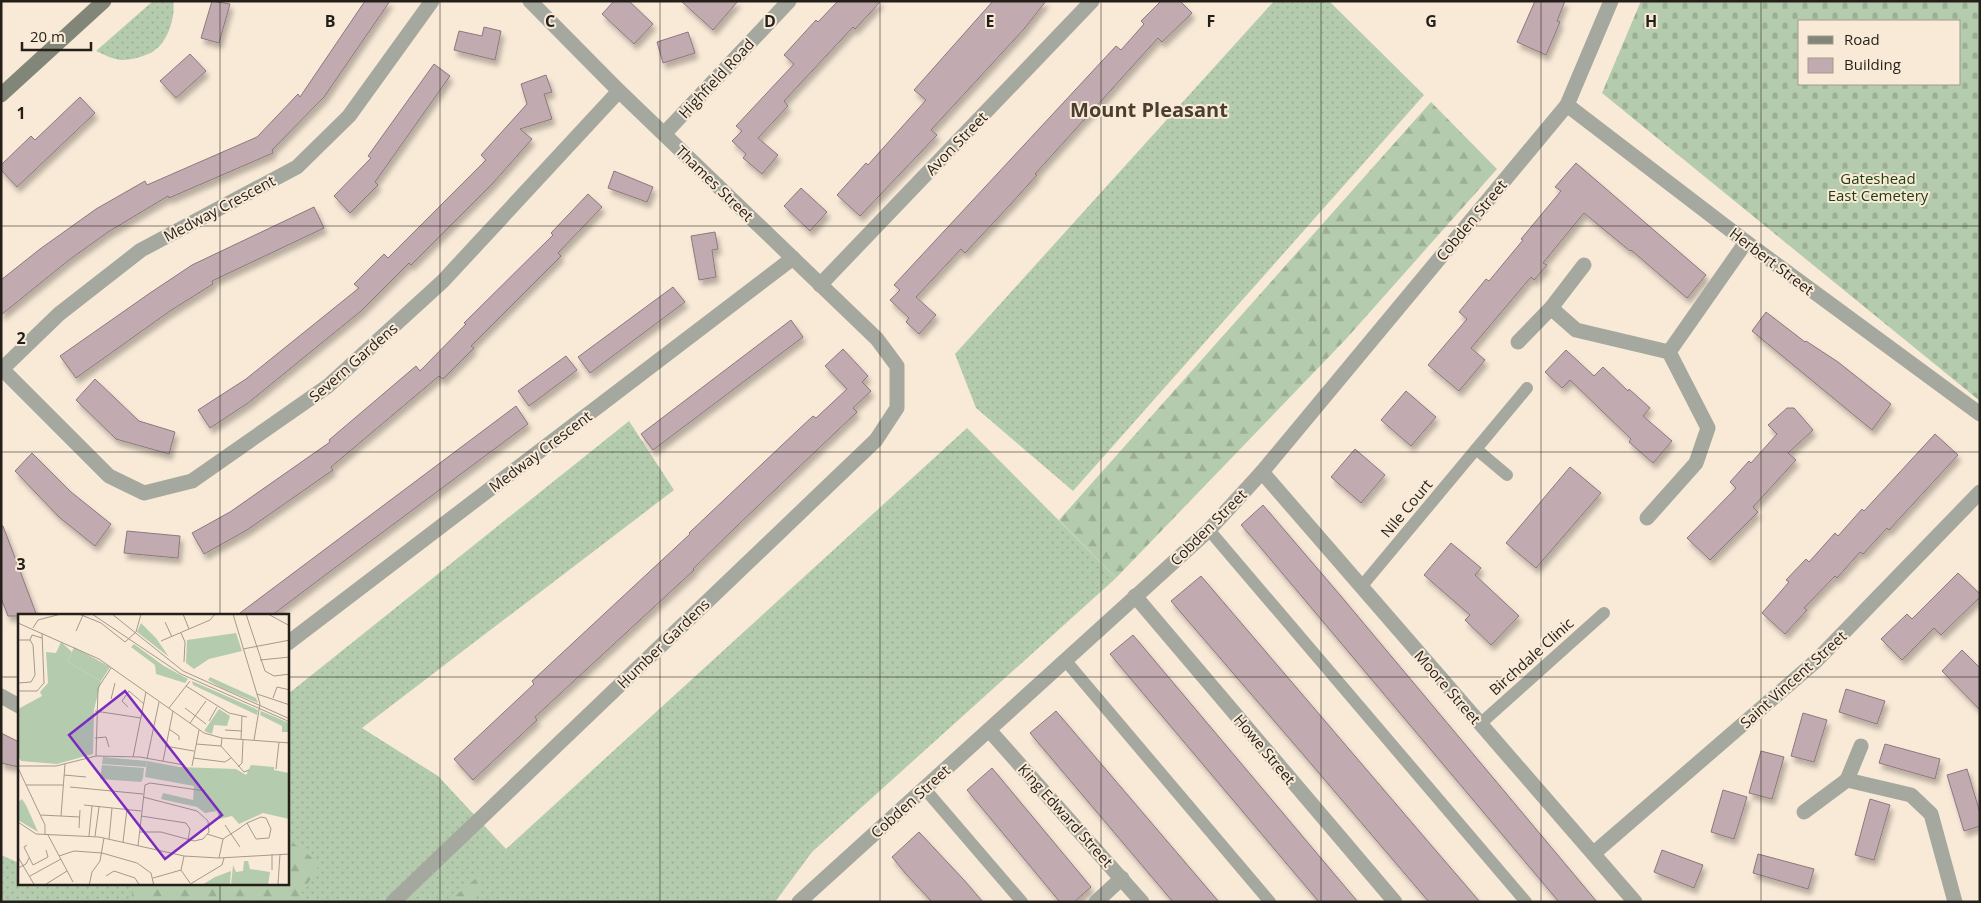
<svg xmlns="http://www.w3.org/2000/svg" width="1981" height="903" viewBox="0 0 1981 903" font-family="'Open Sans',sans-serif">
	<style>
		.grass { fill: url(#grass-dots) }
		.forest { fill: url(#forest-firs) }
		.cemetery { fill: url(#cemetery-stones); fill-rule: evenodd }
		.building { fill: #c2aab1; stroke: #8d777e; filter: url(#shadow) }
		.lines { fill: none; stroke-linecap: round; stroke-linejoin: round }
		.lane { stroke: #a4a89f; stroke-width: 12 }
		.street { stroke: #a4a89f; stroke-width: 15 }
		.secondary { stroke: #828679; stroke-width: 15 }
		.grid { fill: none; stroke: #241f18; stroke-width: 1; stroke-opacity: 0.55 }
		.labels { text-anchor: middle; dominant-baseline: central; stroke-width: 4; stroke-linejoin: round; paint-order: stroke }
		.street-label { font-size: 15px; fill: #241f18; stroke: #f9ead8 }
		.park-label { font-size: 15px; fill: #1d410e; stroke: #f9ead8 }
		.district-label { font-size: 20px; font-weight: bold; fill: #4a3e2f; stroke: #f9ead8 }
		.inset-road { fill: none; stroke: #a4998b; stroke-width: 1 }
		.view { fill: #7b2cbf; fill-opacity: 0.15; stroke: #7b2cbf; stroke-width: 2.5 }
		.inset-edge { fill: none; stroke: #241f18; stroke-width: 2.5 }
		.grid-label { font-size: 16px; text-anchor: middle; font-weight: bold; fill: #241f18; stroke: #f9ead8; stroke-width: 4; stroke-linejoin: round; paint-order: stroke }
	</style>
	<defs>
		<pattern id="grass-dots" width="8" height="8" patternUnits="userSpaceOnUse" patternTransform="scale(1.25)"><rect width="8" height="8" fill="#b4ccad"/><path d="M2 2h.1M6 6h.1" fill="none" stroke="#9baf94" stroke-width="1.8" stroke-linecap="round"/></pattern>
		<pattern id="forest-firs" width="22" height="20" patternUnits="userSpaceOnUse" patternTransform="scale(1.25)"><rect width="22" height="20" fill="#b4ccad"/><path d="M5 1l3.5 6h-7zM16 11l3.5 6h-7z" fill="#9baf94"/></pattern>
		<pattern id="cemetery-stones" width="16" height="16" patternUnits="userSpaceOnUse" patternTransform="scale(1.25)"><rect width="16" height="16" fill="#b4ccad"/><path d="M2 7V4a2 2 0 0 1 4 0v3zM10 15v-3a2 2 0 0 1 4 0v3z" fill="#9baf94"/></pattern>
		<filter id="shadow"><feDropShadow dx="3" dy="5.5" stdDeviation="2.5" flood-color="#0004"/></filter>
	</defs>
	<rect width="100%" height="100%" fill="#f9ead8"/>
	<!-- grass -->
	<g class="grass">
		<path d="M153,1H173C176,16 168,41 155,50C148,56 131,60 122,60C114,60 103,54 96,51Z"/>
		<path d="M1274,1H1329L1424,95L1073,491L976,408L955,354Z"/>
		<path d="M629,421L674,490L362,728L438,776L506,849L967,428L1116,578L812,852L775,902H1V855L19,863V884H288V694Z"/>
	</g>
	<!-- forest -->
	<g class="forest">
		<path d="M1431,102L1497,169L1346,339L1116,578L1059,520Z"/>
		<path d="M288,839L320,864L296,902H130L135,884H288Z"/>
		<path d="M480,875L476,902H448Z"/>
	</g>
	<!-- cemetery -->
	<path class="cemetery" d="M1641,1H1980V401L1602,93ZM1800,21H1960V84H1800Z"/>
	<!-- building -->
	<g class="building">
		<path d="M212,1L230,4L219,43L201,38Z"/>
		<path d="M365,1H390L324,97L272,150L273,153L169,198L168,196L108,232L69,260L1,315V280L40,249L96,209L145,181L147,185L257,137L298,94L300,97Z"/>
		<path d="M614,1H629L653,24L634,44L602,14Z"/>
		<path d="M681,1H738L713,30Z"/>
		<path d="M838,1H881L855,29L853,27L784,101L788,106L758,138L778,155L762,174L743,158L746,154L732,141L742,131L736,126L794,64L784,55L816,20L818,22Z"/>
		<path d="M993,1H1046L1024,29L931,130L937,135L860,216L837,195L866,163L868,165L926,100L914,90Z"/>
		<path d="M1161,1H1180L1192,13L1162,42L1158,38L1035,174L1037,175L1009,206L965,253L961,249L916,297L936,315L919,334L906,322L909,318L890,300L900,290L894,285L1116,46L1121,50L1144,24L1141,21Z"/>
		<path d="M1535,1H1565L1557,21L1560,22L1546,55L1517,42Z"/>
		<path d="M484,27L501,31L495,60L454,50L459,31L482,36Z"/>
		<path d="M688,32L695,53L663,63L657,42Z"/>
		<path d="M190,54L206,71L176,98L160,81Z"/>
		<path d="M434,64L450,76L375,182L378,185L350,213L334,196L371,158L368,156Z"/>
		<path d="M546,75L552,92L544,94L552,119L520,129L532,139L493,183L411,265L409,263L361,311L248,403L210,428L198,410L246,379L359,288L354,284L384,254L388,258L486,160L481,155L527,104L521,84Z"/>
		<path d="M80,97L95,113L17,187L1,170V165L31,136L35,140Z"/>
		<path d="M1576,163L1706,275L1687,298L1631,250L1630,251L1584,213L1543,263L1547,265L1534,280L1531,277L1471,348L1485,360L1459,391L1428,365L1467,319L1459,312L1486,279L1489,281L1523,240L1521,239L1561,191L1555,187Z"/>
		<path d="M614,171L653,187L647,202L608,188Z"/>
		<path d="M801,188L827,212L810,231L784,206Z"/>
		<path d="M588,194L602,207L558,253L561,256L471,346L474,348L443,379L439,376L331,467L333,470L247,530L204,554L192,533L230,512L330,442L329,440L416,366L420,371L466,324L464,323L553,235L551,233Z"/>
		<path d="M314,207L324,228L212,281L213,284L170,311L76,378L60,356L150,293L192,265Z"/>
		<path d="M715,232L718,249L712,250L716,277L699,280L691,236Z"/>
		<path d="M673,287L685,302L590,373L578,357Z"/>
		<path d="M1766,312L1805,342L1806,341L1838,362L1891,404L1872,430L1752,331Z"/>
		<path d="M791,320L803,337L653,450L641,434Z"/>
		<path d="M843,349L868,376L862,382L871,391L853,408L857,412L739,524L693,569L694,570L535,717L537,720L473,780L454,759L534,684L532,681L690,534L689,533L798,430L813,416L816,418L847,389L825,366Z"/>
		<path d="M1566,350L1594,376L1603,367L1628,391L1629,389L1650,408L1643,416L1672,441L1653,463L1629,442L1631,439L1570,380L1562,388L1545,372Z"/>
		<path d="M566,356L577,370L529,406L518,391Z"/>
		<path d="M95,379L139,421L175,432L169,454L116,439L76,400Z"/>
		<path d="M1406,391L1436,417L1411,446L1381,420Z"/>
		<path d="M516,406L528,424L324,576L271,616H236Z"/>
		<path d="M1787,408H1794L1813,430L1788,453L1796,460L1753,507L1758,512L1710,560L1687,538L1736,488L1730,482L1749,461L1751,463L1777,434L1768,425Z"/>
		<path d="M1935,434L1958,455L1889,530L1887,528L1863,554L1860,552L1837,578L1835,576L1804,608L1807,610L1785,634L1762,613L1789,582L1786,580L1806,559L1809,562L1835,533L1838,536L1862,509L1864,511Z"/>
		<path d="M1355,449L1385,475L1361,503L1331,477Z"/>
		<path d="M32,453L71,492L111,524L95,546L59,517L15,471Z"/>
		<path d="M1570,467L1601,493L1536,568L1506,543Z"/>
		<path d="M1263,505L1340,595L1597,902H1559L1256,542L1241,525Z"/>
		<path d="M1,526H3L37,616H8L1,598Z"/>
		<path d="M127,531L180,536L178,558L124,553Z"/>
		<path d="M1451,543L1481,568L1475,575L1519,616L1491,645L1465,620L1470,615L1424,575Z"/>
		<path d="M1958,573L1980,594V597L1941,635L1934,628L1902,660L1881,639L1907,614L1912,619Z"/>
		<path d="M1201,576L1425,838L1480,902H1429L1307,759L1171,601Z"/>
		<path d="M1133,635L1341,882L1358,902H1319L1152,704L1110,654Z"/>
		<path d="M1962,650L1980,668V710L1942,671Z"/>
		<path d="M1846,689L1885,701L1877,724L1839,712Z"/>
		<path d="M1056,711L1114,779L1219,902H1173L1030,733Z"/>
		<path d="M1803,713L1827,720L1814,762L1791,756Z"/>
		<path d="M1,733L19,742V767L1,763Z"/>
		<path d="M1885,744L1940,759L1935,779L1879,763Z"/>
		<path d="M1761,751L1784,757L1772,799L1749,793Z"/>
		<path d="M992,768L1091,887L1074,902H1060L967,790Z"/>
		<path d="M1967,769L1980,813V826L1964,831L1947,775Z"/>
		<path d="M1723,790L1747,797L1734,839L1711,832Z"/>
		<path d="M1870,799L1890,805L1874,860L1855,855Z"/>
		<path d="M919,832L964,880L983,902H932L906,874L892,857Z"/>
		<path d="M1662,850L1703,865L1694,888L1654,872Z"/>
		<path d="M1758,854L1814,869L1808,889L1753,873Z"/>
	</g>
	<g class="lines">
		<!-- lane -->
		<g class="lane">
			<path d="M1476,449L1507,475"/>
			<path d="M1209,530L1526,902"/>
			<path d="M1361,587L1527,388"/>
			<path d="M1065,660L1270,902"/>
			<path d="M1480,724L1604,613"/>
			<path d="M924,788L1022,902"/>
		</g>
		<!-- street -->
		<g class="street">
			<path d="M1567,105L1746,242L1980,414"/>
			<path d="M664,134L789,1"/>
			<path d="M820,285L1092,1"/>
			<path d="M1551,308L1576,330L1669,352L1746,242"/>
			<path d="M1518,342L1551,308L1584,265"/>
			<path d="M2,369L109,476L144,493L192,481L328,386L443,281L619,91"/>
			<path d="M1,370L59,314L141,250L297,167L349,116L432,1"/>
			<path d="M1262,472L1635,902"/>
			<path d="M1647,518L1696,463L1708,428L1669,352"/>
			<path d="M1135,596L1395,902"/>
			<path d="M288,643L793,258"/>
			<path d="M1,696L19,706"/>
			<path d="M989,730L1142,902"/>
			<path d="M1847,780L1861,746"/>
			<path d="M1804,812L1847,780L1911,795L1931,814L1955,902"/>
			<path d="M1594,853L1816,661L1980,492"/>
			<path d="M393,902L876,440L897,408V366L877,339L619,91L530,1"/>
			<path d="M799,902L1209,530L1262,472L1567,105L1611,1"/>
			<path d="M1096,902L1122,878"/>
		</g>
		<!-- secondary -->
		<path class="secondary" d="M1,95L104,1"/>
	</g>
	<!-- grid -->
	<path class="grid" d="M220,1V616M440,1V902M660,1V902M880,1V902M1101,1V902M1321,1V902M1541,1V902M1761,1V902M1,226H1980M1,452H1980M1,677H19M288,677H1980M220,884V902"/>
	<g class="labels">
		<!-- street labels -->
		<g class="street-label">
			<text transform="translate(716 78) rotate(-47)">Highfield Road</text>
			<text transform="translate(956 143) rotate(-46)">Avon Street</text>
			<text transform="translate(715 183) rotate(44)">Thames Street</text>
			<text transform="translate(219 208) rotate(-28)">Medway Crescent</text>
			<text transform="translate(1471 220) rotate(-50)">Cobden Street</text>
			<text transform="translate(1772 261) rotate(37)">Herbert Street</text>
			<text transform="translate(353 362) rotate(-41)">Severn Gardens</text>
			<text transform="translate(540 451) rotate(-37)">Medway Crescent</text>
			<text transform="translate(1406 508) rotate(-50)">Nile Court</text>
			<text transform="translate(1208 527) rotate(-45)">Cobden Street</text>
			<text transform="translate(663 643) rotate(-44)">Humber Gardens</text>
			<text transform="translate(1531 656) rotate(-42)">Birchdale Clinic</text>
			<text transform="translate(1793 679) rotate(-42)">Saint Vincent Street</text>
			<text transform="translate(1448 687) rotate(49)">Moore Street</text>
			<text transform="translate(1265 749) rotate(50)">Howe Street</text>
			<text transform="translate(910 801) rotate(-42)">Cobden Street</text>
			<text transform="translate(1066 815) rotate(48)">King Edward Street</text>
		</g>
		<!-- park labels -->
		<g class="park-label">
			<text x="1878" y="178">Gateshead<tspan x="1878" dy="17">East Cemetery</tspan></text>
		</g>
		<!-- district labels -->
		<g class="district-label">
			<text x="1149" y="109">Mount Pleasant</text>
		</g>
	</g>
	<!-- overview -->
	<g transform="translate(18 614)">
		<rect width="271" height="271" fill="#f9ead8"/>
		<path d="M218,19L224,37L191,45L176,55L168,49L169,26ZM56,33L92,53L83,67L50,48ZM201,95L212,102L209,112L196,111L194,120L186,117ZM129,147L161,153L218,155L228,161L233,151L256,153V156L271,159V205L245,199L221,210L214,202L201,205L199,197L187,199L179,193L143,185L145,179L175,186L176,172L127,163ZM84,151L126,154L125,164L123,168L82,165ZM4,185L8,191L20,218L0,206V188ZM226,247H230L232,255L252,258L250,271H213L215,251L218,258L225,257Z" fill="#b4ccad"/>
		<path d="M123,9L138,24L151,43L119,18ZM116,30L146,52L170,65L167,69L138,60L137,51L113,33ZM192,63L238,84L240,89L202,73L190,66ZM174,67L240,96L239,101L175,71ZM243,97L271,109V118H264V112L242,101ZM85,143L129,147L128,153L84,150ZM252,157L255,159L245,169L243,185L252,166H259L240,201L233,202L240,159ZM208,180L231,193L223,195L201,191L192,195L186,191V183Z" fill="#b4ccad"/>
		<path d="M43,28L54,38L50,48L83,67L76,96L75,140L39,150L3,147L0,142V95L24,82L22,78L30,69L28,38L38,39Z" fill="#b4ccad"/>
		<path d="M56,42L82,57L78,63L53,48ZM258,170L270,176L263,195L248,190ZM213,257L212,271H184L197,263Z" fill="#b4ccad"/>
		<path class="inset-road" d="M61,0L83,9L107,28L118,18L123,0M74,0L163,60L272,108M94,0L165,57L272,105M165,0L171,15M215,0L242,90L236,126M228,0L247,57L256,62L272,60M250,0L272,12M147,8L154,23M0,9L81,45L186,119L204,124L272,129M15,14L20,6L43,0M58,17L65,1M163,19L167,28L166,48M0,26H12L15,31L17,61L13,68L0,69M12,26L14,21L24,24M143,27L192,6L197,0M225,35L272,26M242,46L272,43M168,72L211,99L229,103M0,77H19L26,69L24,19M239,80L272,91M255,84L259,73L272,76M93,85L97,69M110,93L104,87L111,77L126,90M151,94L172,67M167,94L188,110M77,97L123,104M191,107L199,93M172,109L188,87M151,115L161,122V126M207,116L224,117M77,124L88,123L91,133M204,124L203,132L226,158L231,156M223,126L224,102M178,130L203,132M147,132L176,137M78,142L80,74L93,54M115,143L128,78M175,144L207,148L213,144M129,145L141,88M145,147L155,97M0,152H38L78,142L122,143L166,151M174,152L181,116M220,153L224,149L225,126M0,154L27,211V221M258,155L261,128M46,161L68,163M8,171H45M52,173L125,180M66,191L123,197M23,201L62,203M43,202L47,150M123,202L168,209L172,215L170,226M0,208L18,220L81,223L166,242L201,244L272,240M207,211L222,233M61,214L62,196M121,218H143L176,227L185,225L191,218L190,207L179,197L125,183M189,220L205,225M30,221L55,268M71,222L74,192M77,222L81,193M91,225L94,194M105,228L109,195M9,231L6,233L15,251L30,243L28,236M120,232L127,171L132,169L187,177M41,242L56,237L84,239L119,249L133,259L136,272M166,242L163,256L172,269M0,243L17,272M201,244L205,225L222,214L229,209L243,203L248,204L253,215L251,224L238,225L229,209M0,254L8,250L11,244M254,256V240M12,262L43,245M88,262L96,257L117,264L122,272M135,264L163,256M260,270L262,240M25,272L49,257M71,272L74,258L82,247L86,224M169,272L204,251L206,244"/>
		<path class="view" d="M107,77L204,201L147,245L51,121Z"/>
		<rect width="271" height="271" class="inset-edge"/>
	</g>
	<g class="grid-label">
		<text x="330" y="27">B</text>
		<text x="550" y="27">C</text>
		<text x="770" y="27">D</text>
		<text x="990" y="27">E</text>
		<text x="1211" y="27">F</text>
		<text x="1431" y="27">G</text>
		<text x="1651" y="27">H</text>
		<text x="21" y="119">1</text>
		<text x="21" y="344">2</text>
		<text x="21" y="570">3</text>
	</g>
	<!-- border -->
	<rect width="1981" height="903" fill="none" stroke="#241f18" stroke-width="5"/>
	<!-- legend -->
	<rect x="1798" y="20" width="162" height="65" fill="#f9ead8" stroke="#a4998b"/>
	<rect x="1808" y="36" width="25" height="8" fill="#828679" stroke="#a4998b"/>
	<text x="1844" y="45" font-size="15" fill="#241f18">Road</text>
	<rect x="1808" y="58" width="25" height="15" fill="#c2aab1" stroke="#a4998b"/>
	<text x="1844" y="70" font-size="15" fill="#241f18">Building</text>
	<!-- scale -->
	<path d="M22 42v8h69v-8" fill="none" stroke="#241f18" stroke-width="2.5"/>
	<text x="30" y="42" font-size="15" fill="#241f18" stroke="#f9ead8" stroke-width="4" paint-order="stroke">20 m</text>
</svg>
